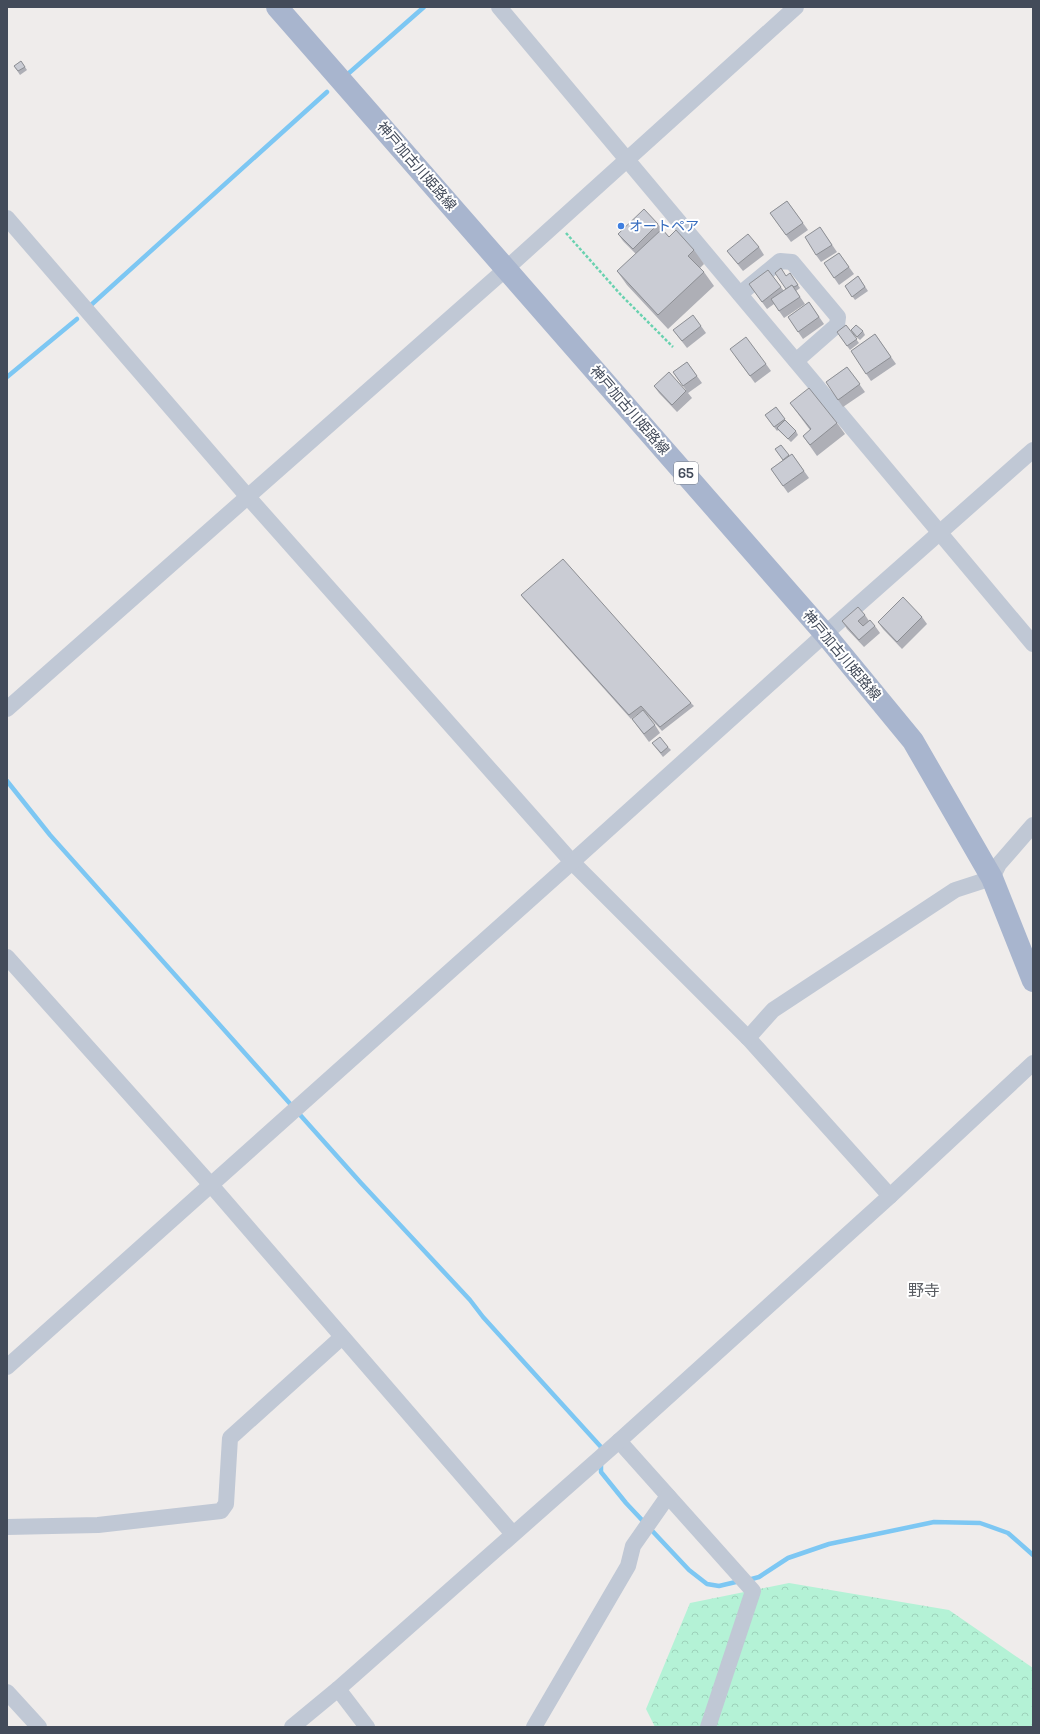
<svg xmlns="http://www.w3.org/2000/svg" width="1040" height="1734" viewBox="0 0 1040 1734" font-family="'Space Grotesk','Noto Sans JP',sans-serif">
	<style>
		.forest { fill: url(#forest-crowns) }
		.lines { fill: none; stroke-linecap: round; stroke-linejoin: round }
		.stream { stroke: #7dc7f3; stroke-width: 4.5 }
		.path { stroke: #6ad2b0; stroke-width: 2.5; stroke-dasharray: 3 2; stroke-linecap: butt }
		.street { stroke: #c0c8d5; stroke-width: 16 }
		.primary { stroke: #a8b5ce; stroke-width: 22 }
		.wall { fill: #aeafb6 }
		.building { fill: #caccd4; stroke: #8d8f94 }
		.shop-dot { fill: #3f7fe0; stroke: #fff; stroke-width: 1.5 }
		.labels { text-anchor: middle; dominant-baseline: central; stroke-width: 4; stroke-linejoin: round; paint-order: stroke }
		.shield { fill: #fff; stroke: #7b818c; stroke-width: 1 }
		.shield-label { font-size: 13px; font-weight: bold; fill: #434b5a }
		.street-label { font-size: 14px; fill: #434b5a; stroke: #fff }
		.shop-label { font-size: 14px; fill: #366cbe; stroke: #fff; text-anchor: start }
		.quarter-label { font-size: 16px; fill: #585b61; stroke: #fff }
	</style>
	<defs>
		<pattern id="forest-crowns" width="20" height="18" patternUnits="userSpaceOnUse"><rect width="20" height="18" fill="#b4f2d6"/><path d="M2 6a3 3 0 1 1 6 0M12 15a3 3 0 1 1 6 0" fill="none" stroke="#9cd1ba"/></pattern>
	</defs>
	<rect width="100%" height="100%" fill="#efeceb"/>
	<!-- forest -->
	<path class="forest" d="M789,1583L949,1610L1033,1668V1727H655L646,1709L690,1603Z"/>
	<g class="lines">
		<!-- stream -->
		<g class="stream">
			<path d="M349,73L424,7"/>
			<path d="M91,305L327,92"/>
			<path d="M7,377L77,319"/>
			<path d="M7,781L50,835L361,1183L470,1300L483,1317L601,1447V1451"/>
			<path d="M601,1462V1472L626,1503L689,1570L707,1584L719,1586L740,1581"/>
			<path d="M748,1580L759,1577L788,1558L829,1544L934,1522L980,1523L1008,1533L1033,1555"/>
		</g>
		<!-- path -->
		<path class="path" d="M566,233L621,295L673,347"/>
		<!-- street -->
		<g class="street">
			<path d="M499,7L1033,644"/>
			<path d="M7,218L248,497L572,862L748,1038L890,1196"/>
			<path d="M740,294L780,261L792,262L838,317L837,325L796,361"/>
			<path d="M7,709L507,268L796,7"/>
			<path d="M7,957L211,1185L513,1534"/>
			<path d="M748,1038L773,1010L955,890L992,878L999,864L1033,825"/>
			<path d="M7,1367L572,862L825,634L1033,450"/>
			<path d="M619,1441L753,1591L708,1727"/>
			<path d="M7,1527L98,1525L221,1511L226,1504L230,1438L342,1337"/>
			<path d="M338,1689L367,1727"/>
			<path d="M7,1692L39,1727"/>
			<path d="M292,1727L338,1689L619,1441L890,1196L1033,1063"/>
			<path d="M534,1727L628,1566L633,1546L668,1496"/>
		</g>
		<!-- primary -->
		<path class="primary" d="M277,7L825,634L913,741L992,878L1033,981"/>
	</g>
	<!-- wall -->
	<g class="wall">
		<path d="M21,61L27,70L20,75L14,66Z"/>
		<path d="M787,201L808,230L791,242L770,213Z"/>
		<path d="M658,224L662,229L669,237L694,250L704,264L700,268L704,272L714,286L668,329L627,285L617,271L636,254L623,241L618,234Z"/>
		<path d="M820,227L837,252L821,262L816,255Z"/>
		<path d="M759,247L764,255L743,271L727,251Z"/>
		<path d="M839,253L854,274L839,285L824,263Z"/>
		<path d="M768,270L784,291L786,289L790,273L800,288L796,291L805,304L784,318L774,304L767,309L749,284Z"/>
		<path d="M858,276L868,291L855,300L845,286Z"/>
		<path d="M809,302L824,324L803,339L788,317Z"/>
		<path d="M846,325L859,343L850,350L837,332Z"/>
		<path d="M701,326L706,333L687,348L673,330Z"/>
		<path d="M851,330L863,331L865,335L860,340L853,334Z"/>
		<path d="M875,334L896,364L871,381L851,351Z"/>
		<path d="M735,356L766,364L771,371L755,383Z"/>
		<path d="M687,362L702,383L688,393L692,398L677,412L659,393L654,386L686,390L673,372Z"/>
		<path d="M847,367L865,392L843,407L826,382Z"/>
		<path d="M790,403L837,423L845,434L817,456L803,436L810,430Z"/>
		<path d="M776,407L787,423L796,431L798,435L791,442L778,430L777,431L765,415Z"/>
		<path d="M781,445L789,456L792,454L809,478L788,493L771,469L783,460L775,449Z"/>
		<path d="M521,595L691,703L694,706L662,731L643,710L631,719L523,598Z"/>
		<path d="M865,615L869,621L875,626L880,633L864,647L847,629L842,621Z"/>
		<path d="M922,617L927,624L902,649L883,629L878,622Z"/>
		<path d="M632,719L655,725L660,733L649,742Z"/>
		<path d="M652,743L668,747L671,750L663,757Z"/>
	</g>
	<!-- building -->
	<g class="building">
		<path d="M21,61L25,67L18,71L14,66Z"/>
		<path d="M787,201L803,223L786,235L770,213Z"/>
		<path d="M644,209L658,224L633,249L618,234Z"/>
		<path d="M820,227L832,245L816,255L805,237Z"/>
		<path d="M662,229L669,237L676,230L694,250L688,256L704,272L658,315L617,271Z"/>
		<path d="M748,234L759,247L738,264L727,251Z"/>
		<path d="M839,253L849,267L834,278L824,263Z"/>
		<path d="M781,268L786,276L790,273L798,285L794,287L792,285L786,289L775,273Z"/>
		<path d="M768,270L781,287L762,302L749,284Z"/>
		<path d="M858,276L865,287L852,297L845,286Z"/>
		<path d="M792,285L800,297L779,311L771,299Z"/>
		<path d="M809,302L819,317L798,332L788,317Z"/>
		<path d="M693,315L701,326L682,341L673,330Z"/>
		<path d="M846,325L857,339L847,346L837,332Z"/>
		<path d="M856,325L863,331L857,337L851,330Z"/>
		<path d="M875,334L891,357L866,374L851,351Z"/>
		<path d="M746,337L766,364L750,376L730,349Z"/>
		<path d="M687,362L697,376L683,386L673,372Z"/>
		<path d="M847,367L860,384L838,400L826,382Z"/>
		<path d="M669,372L686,391L672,405L654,386Z"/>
		<path d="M809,388L837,423L810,445L803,436L811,429L790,403Z"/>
		<path d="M776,407L785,419L774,427L765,415Z"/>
		<path d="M785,420L796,431L788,439L777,428Z"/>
		<path d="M781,445L789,455L783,460L775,449Z"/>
		<path d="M792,454L804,471L783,486L771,469Z"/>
		<path d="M563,559L691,703L660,727L641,706L629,715L521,595Z"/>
		<path d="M903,597L922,617L897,642L878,622Z"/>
		<path d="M858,607L865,615L858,621L863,626L870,620L875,626L859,640L842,621Z"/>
		<path d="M643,710L655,725L644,734L632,719Z"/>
		<path d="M660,737L668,747L661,753L652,743Z"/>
	</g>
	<!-- markers -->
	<circle class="shop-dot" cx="621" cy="226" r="4"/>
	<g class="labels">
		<!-- shield labels -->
		<rect class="shield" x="674" y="462" width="24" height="22" rx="3"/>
		<g class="shield-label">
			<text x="686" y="473">65</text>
		</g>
		<!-- street labels -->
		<g class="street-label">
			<text transform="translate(417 166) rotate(49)">神戸加古川姫路線</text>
			<text transform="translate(630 410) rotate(49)">神戸加古川姫路線</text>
			<text transform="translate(842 655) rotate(50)">神戸加古川姫路線</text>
		</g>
		<!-- shop labels -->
		<g class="shop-label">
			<text x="629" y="226">オートペア</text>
		</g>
		<!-- quarter labels -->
		<g class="quarter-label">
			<text x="924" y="1290">野寺</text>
		</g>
	</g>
	<!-- border -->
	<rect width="1040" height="1734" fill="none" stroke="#434b5a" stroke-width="16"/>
</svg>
